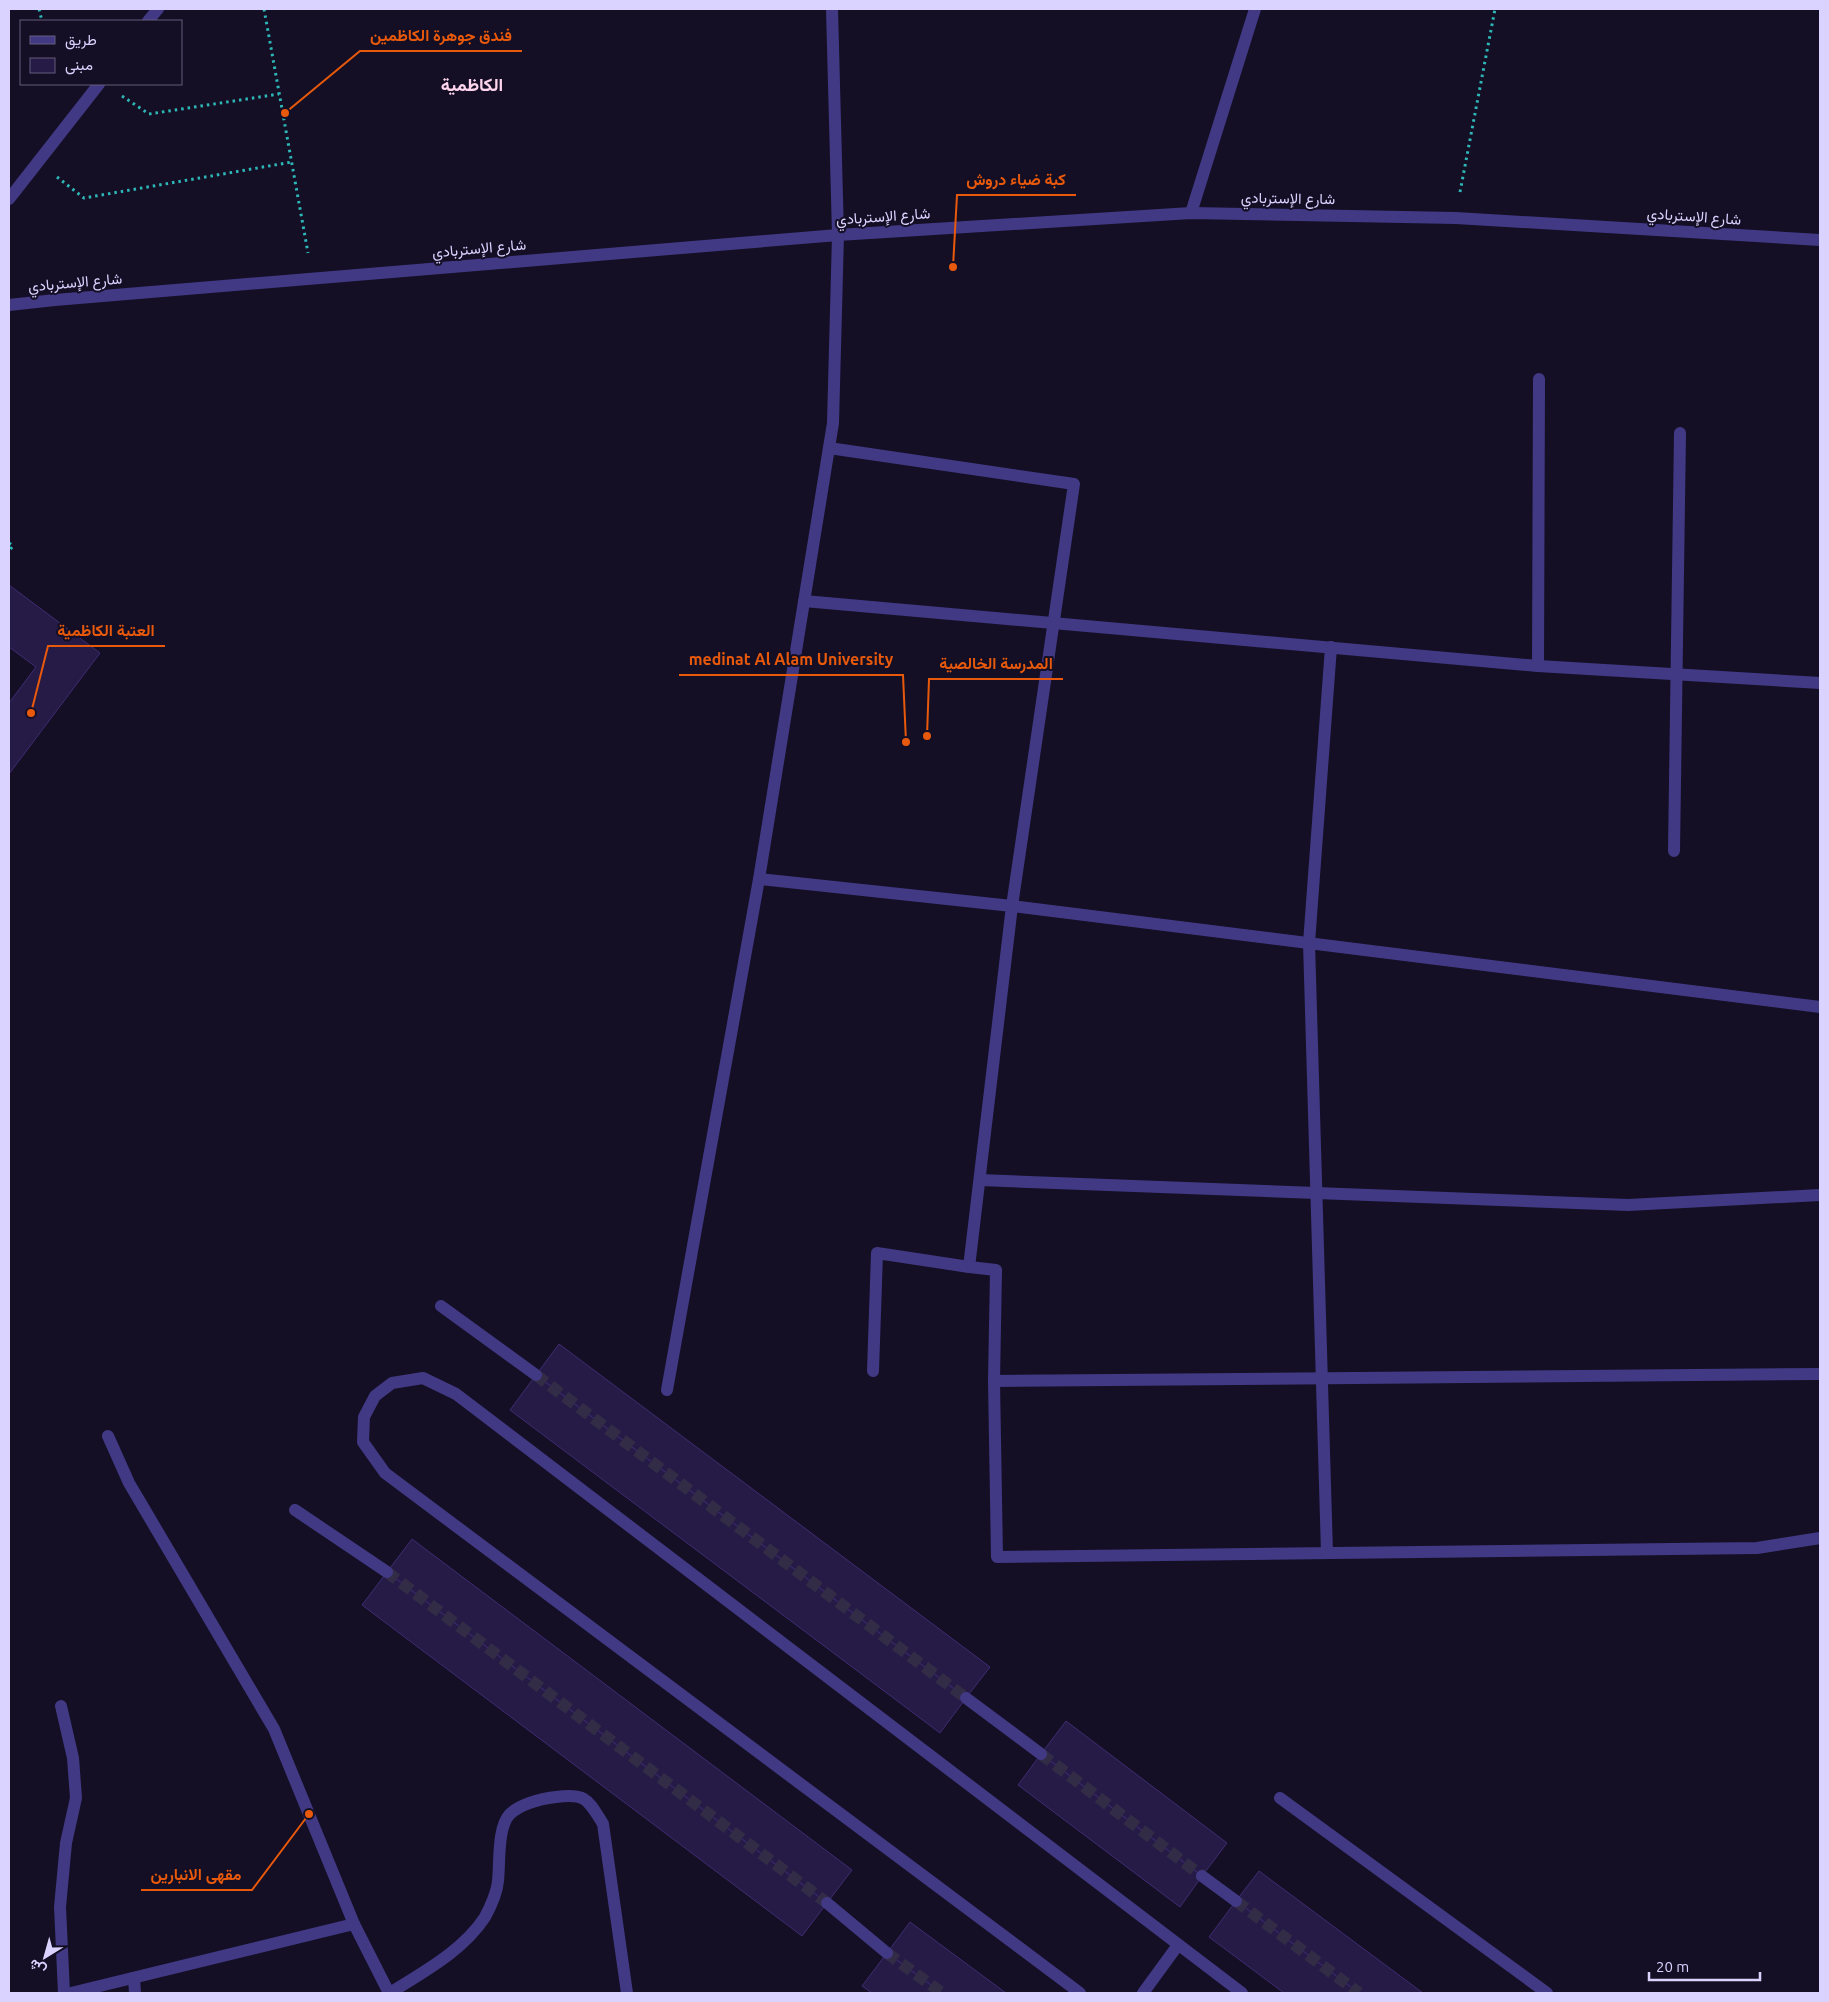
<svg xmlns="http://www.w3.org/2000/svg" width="1829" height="2002" viewBox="0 0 1829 2002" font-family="Ubuntu,Vazirmatn,sans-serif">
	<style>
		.building { fill: #261b46; stroke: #3f2c72 }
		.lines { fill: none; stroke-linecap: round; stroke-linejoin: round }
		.street-tunnel { stroke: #322c46; stroke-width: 12; stroke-dasharray: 12 6; stroke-linecap: butt }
		.path { stroke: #2eb7b7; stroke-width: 3; stroke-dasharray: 2.5 4; stroke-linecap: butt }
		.lane { stroke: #413984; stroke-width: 12 }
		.street { stroke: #413984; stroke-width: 12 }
		.labels { text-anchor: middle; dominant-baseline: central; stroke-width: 4; stroke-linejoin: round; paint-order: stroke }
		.street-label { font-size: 15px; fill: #dbd3ff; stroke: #140f25 }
		.quarter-label { font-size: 18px; font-weight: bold; fill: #ffd5ed; stroke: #140f25 }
		.leader { fill: none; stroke: #e8590c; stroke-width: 2 }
		.callout-dot { fill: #e8590c; stroke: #140f25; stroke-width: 2 }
		.callout-label { font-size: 16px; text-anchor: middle; font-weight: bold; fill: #e8590c; stroke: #140f25; stroke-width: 4; stroke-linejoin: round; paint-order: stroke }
	</style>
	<rect width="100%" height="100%" fill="#140f25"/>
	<!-- building -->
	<g class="building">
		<path d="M9,585L100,653L9,774V703L36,667L9,647Z"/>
		<path d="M559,1344L990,1667L966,1698L536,1375Z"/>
		<path d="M536,1375L966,1698L940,1733L510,1410Z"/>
		<path d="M412,1539L852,1870L827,1903L387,1572Z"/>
		<path d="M387,1572L827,1903L802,1936L362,1605Z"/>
		<path d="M1066,1721L1227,1843L1202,1876L1041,1754Z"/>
		<path d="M1041,1754L1202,1876L1180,1907L1018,1785Z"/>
		<path d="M1259,1871L1423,1993H1359L1236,1901Z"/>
		<path d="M1236,1901L1359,1993H1284L1209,1937Z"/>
		<path d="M910,1922L1006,1993H942L887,1953Z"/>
		<path d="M887,1953L942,1993H872L862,1986Z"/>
	</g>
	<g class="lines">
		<!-- street-tunnel -->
		<g class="street-tunnel">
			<path d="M536,1375L966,1698"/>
			<path d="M387,1572L827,1903"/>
			<path d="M1041,1754L1202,1876"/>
			<path d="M1236,1901L1359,1993"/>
			<path d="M887,1953L942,1993"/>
		</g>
		<!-- path -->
		<g class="path">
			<path d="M39,9L42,21"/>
			<path d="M264,9L308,253"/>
			<path d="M122,96L149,114L279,94"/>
			<path d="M57,177L84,198L292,162"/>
			<path d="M1460,192L1495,9"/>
			<path d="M9,543L13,546L9,551"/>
		</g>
		<!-- lane -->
		<g class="lane">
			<path d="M829,448L1074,484L1012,906L969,1267L996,1270L994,1381L997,1557L1757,1548L1820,1538"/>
			<path d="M804,601L1538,666L1820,683"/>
			<path d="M1538,666L1539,379"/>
			<path d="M1674,851L1680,433"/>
			<path d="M759,879L1012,906L1820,1007"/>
			<path d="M980,1180L1628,1205L1820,1195"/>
			<path d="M873,1371L877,1253L969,1267"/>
			<path d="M994,1381L1820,1374"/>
			<path d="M1327,1553L1309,943L1331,647"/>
			<path d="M61,1706L73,1758L76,1798L66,1843L60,1907L64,1993"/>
			<path d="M1280,1798L1547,1993"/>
			<path d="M134,1978L135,1993"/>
			<path d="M1080,1993L385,1473L363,1442L364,1417L375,1396L392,1383L423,1378L456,1394L1242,1993"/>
			<path d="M1143,1993L1178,1945"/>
		</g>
		<!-- street -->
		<g class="street">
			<path d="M148,21L158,9"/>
			<path d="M9,199L99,84"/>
			<path d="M1191,213L1255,9"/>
			<path d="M9,305L55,300L838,235L1191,213L1456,218L1820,240"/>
			<path d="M441,1306L536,1375"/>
			<path d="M667,1390L759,879L833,423L838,235L832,9"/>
			<path d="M108,1436L129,1483L274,1729L354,1924L389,1993"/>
			<path d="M295,1510L387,1572"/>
			<path d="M966,1698L1041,1754"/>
			<path d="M1202,1876L1236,1901"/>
			<path d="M827,1903L887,1953"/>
			<path d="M71,1993L354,1924"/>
			<path d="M390,1993C423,1972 463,1951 485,1917C490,1908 497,1892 498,1881C500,1864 497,1827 510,1814C522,1803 540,1799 556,1797C587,1793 588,1800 603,1824L627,1993"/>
		</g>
	</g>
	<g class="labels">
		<!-- street labels -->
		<g class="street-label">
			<text transform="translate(1288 198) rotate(1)">شارع الإستربادي</text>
			<text transform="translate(883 216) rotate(-4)">شارع الإستربادي</text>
			<text transform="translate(1694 216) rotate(4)">شارع الإستربادي</text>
			<text transform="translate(479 248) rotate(-5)">شارع الإستربادي</text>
			<text transform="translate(75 282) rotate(-5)">شارع الإستربادي</text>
		</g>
		<!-- quarter labels -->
		<g class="quarter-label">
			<text x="472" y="84">الكاظمية</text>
		</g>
	</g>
	<!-- callouts -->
	<path class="leader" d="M285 113L360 51H522M953 267L957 195H1076M31 713L48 646H165M906 742L903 675H679M927 736L929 679H1063M309 1814L252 1890H141"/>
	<g class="callout-dot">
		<circle cx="285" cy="113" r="5"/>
		<circle cx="953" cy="267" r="5"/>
		<circle cx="31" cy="713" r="5"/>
		<circle cx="906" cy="742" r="5"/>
		<circle cx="927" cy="736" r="5"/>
		<circle cx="309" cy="1814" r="5"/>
	</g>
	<g class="callout-label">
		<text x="441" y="41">فندق جوهرة الكاظمين</text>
		<text x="1016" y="185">كبة ضياء دروش</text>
		<text x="106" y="636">العتبة الكاظمية</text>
		<text x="791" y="665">medinat Al Alam University</text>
		<text x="996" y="669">المدرسة الخالصية</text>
		<text x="196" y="1880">مقهى الانبارين</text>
	</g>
	<!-- border -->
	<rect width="1829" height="2002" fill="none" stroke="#dbd3ff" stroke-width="20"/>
	<!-- legend -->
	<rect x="20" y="20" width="162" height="65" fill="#140f25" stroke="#645d7c"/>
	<rect x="30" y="36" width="25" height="8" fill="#413984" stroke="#645d7c"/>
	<text x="65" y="45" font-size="15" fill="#dbd3ff">طريق</text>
	<rect x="30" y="58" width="25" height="15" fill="#261b46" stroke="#645d7c"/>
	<text x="65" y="70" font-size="15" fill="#dbd3ff">مبنى</text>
	<!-- north arrow -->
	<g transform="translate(45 1957) rotate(217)" stroke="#140f25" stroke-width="4" paint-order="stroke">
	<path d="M0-4L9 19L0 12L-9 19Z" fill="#dbd3ff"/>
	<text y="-8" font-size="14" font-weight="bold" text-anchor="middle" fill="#dbd3ff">ش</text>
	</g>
	<!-- scale -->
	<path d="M1649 1972v8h111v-8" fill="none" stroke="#dbd3ff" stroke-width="2.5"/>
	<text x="1656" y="1972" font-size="15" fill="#dbd3ff" stroke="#140f25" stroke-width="4" paint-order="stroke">20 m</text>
</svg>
